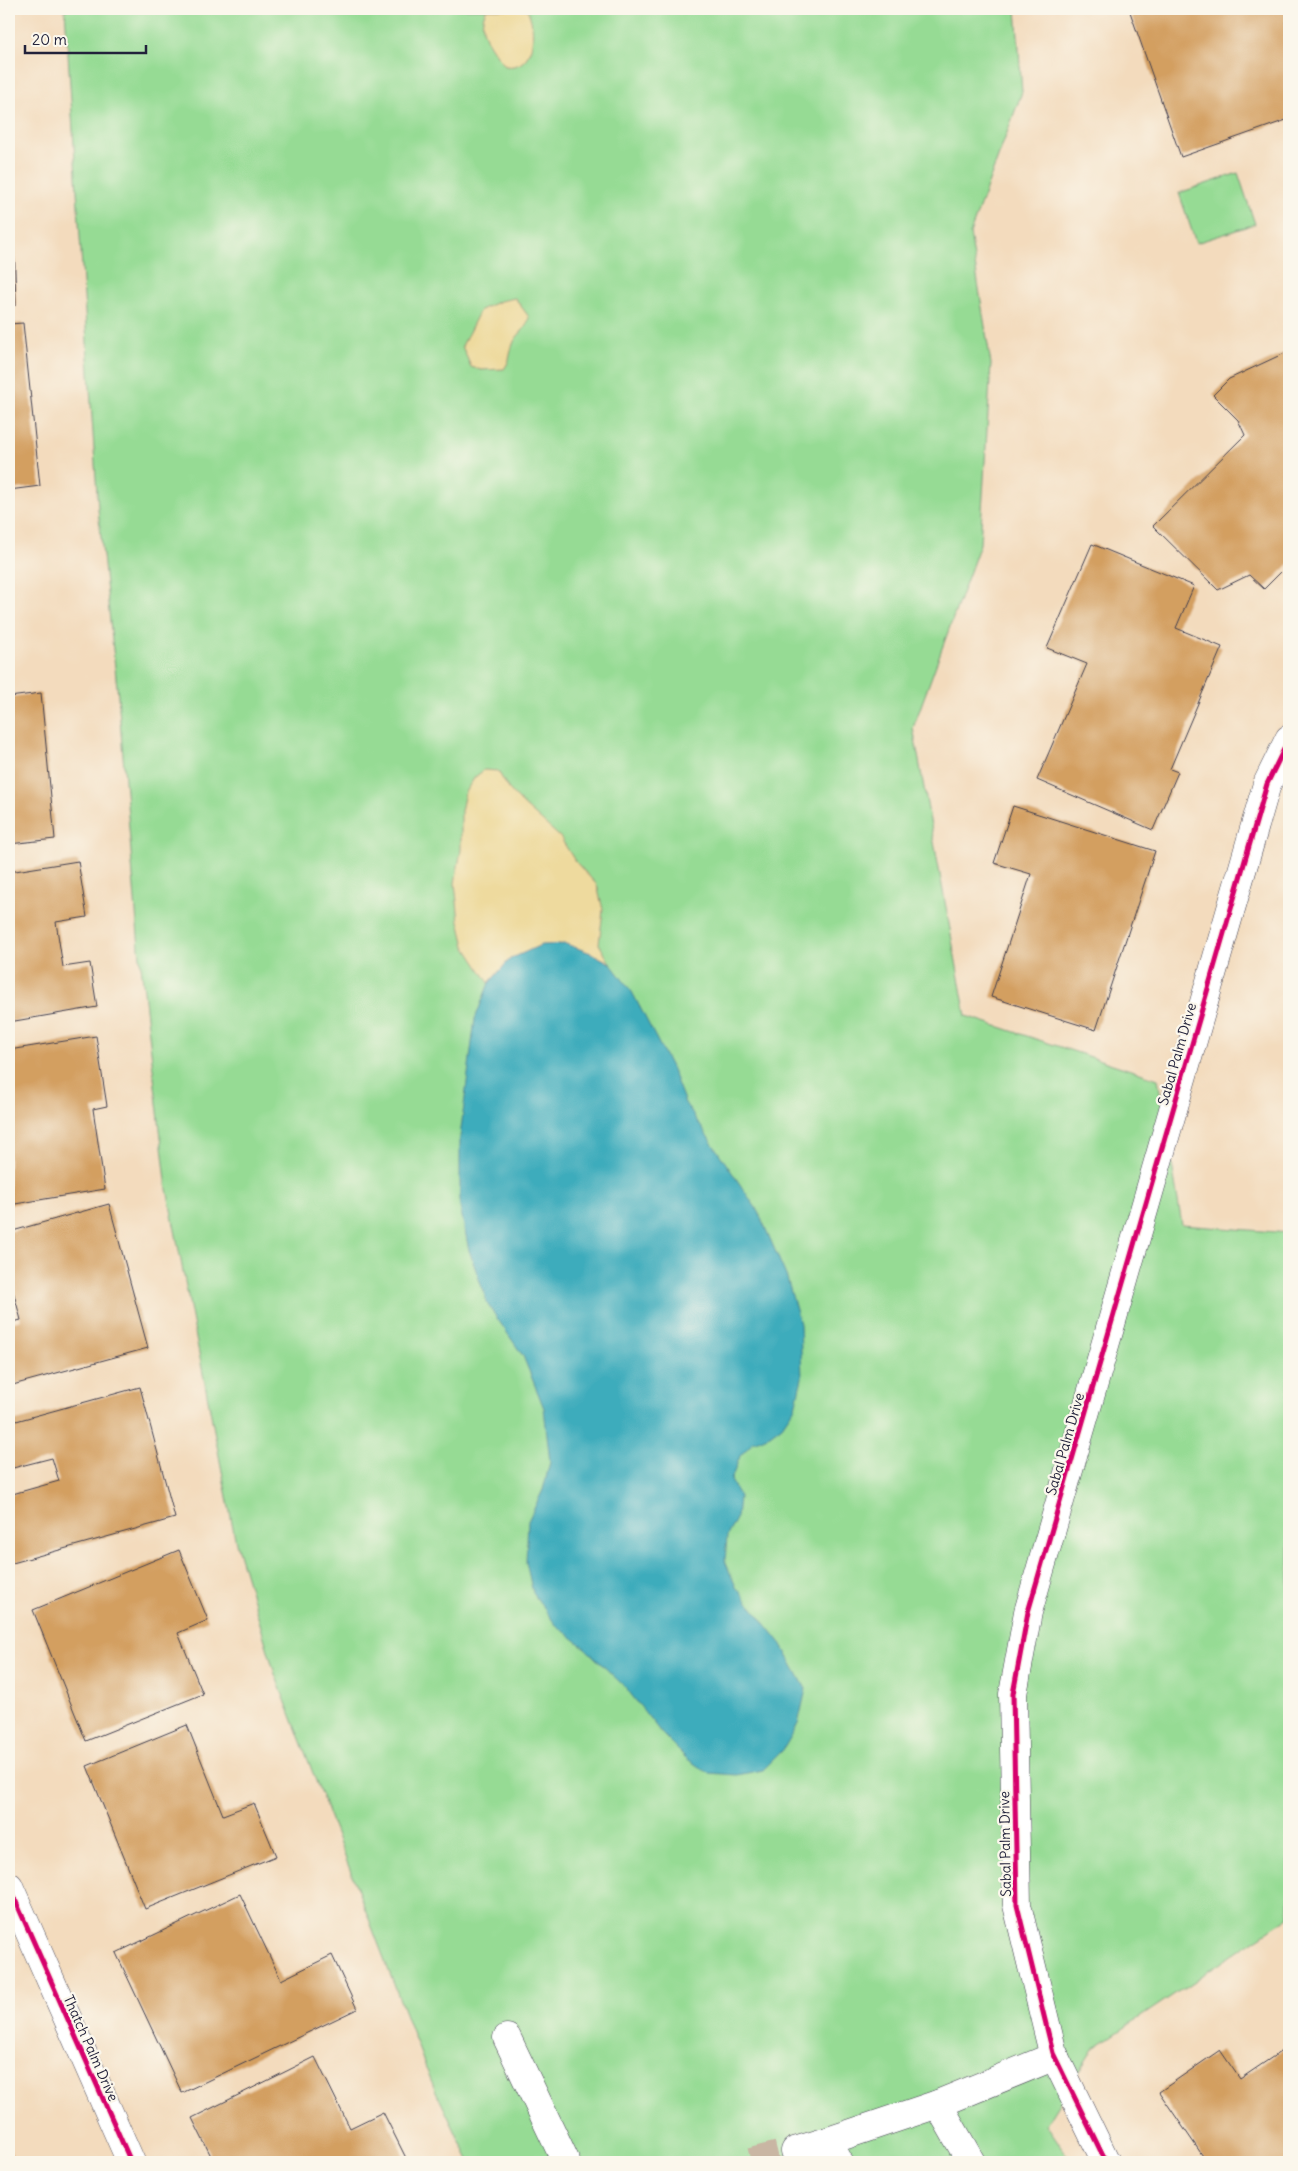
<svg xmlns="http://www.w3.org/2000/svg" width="1298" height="2171" viewBox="0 0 1298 2171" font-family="Delius,sans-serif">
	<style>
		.green { fill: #96db94; stroke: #5c7e68 }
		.sand { fill: #eeda9e; stroke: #887e6c }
		.water { fill: #3eacbc; stroke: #30677c }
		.building { fill: #d39f60 }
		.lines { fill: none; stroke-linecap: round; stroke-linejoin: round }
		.minor-tunnel { stroke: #c9b6a3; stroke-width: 28; stroke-dasharray: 28 14; stroke-linecap: butt }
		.minor-casing { stroke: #413e4e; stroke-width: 29 }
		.minor { stroke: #fff; stroke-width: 28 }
		.cycleway-casing { stroke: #fbf7ec; stroke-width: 8 }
		.cycleway { stroke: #d6006c; stroke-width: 5 }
		.labels { text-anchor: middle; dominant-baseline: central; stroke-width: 4.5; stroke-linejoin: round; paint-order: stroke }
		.street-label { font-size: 14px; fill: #22223b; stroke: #fbf7ec }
	</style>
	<rect width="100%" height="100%" fill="#fbf7ec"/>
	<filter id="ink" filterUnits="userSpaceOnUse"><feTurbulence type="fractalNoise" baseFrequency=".02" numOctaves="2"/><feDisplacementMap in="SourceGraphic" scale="10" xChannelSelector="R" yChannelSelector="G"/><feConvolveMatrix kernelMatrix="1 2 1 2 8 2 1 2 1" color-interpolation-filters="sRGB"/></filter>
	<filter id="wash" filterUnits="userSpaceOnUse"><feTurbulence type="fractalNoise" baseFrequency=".0096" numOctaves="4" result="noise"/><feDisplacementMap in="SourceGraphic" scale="20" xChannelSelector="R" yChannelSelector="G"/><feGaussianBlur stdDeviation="1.12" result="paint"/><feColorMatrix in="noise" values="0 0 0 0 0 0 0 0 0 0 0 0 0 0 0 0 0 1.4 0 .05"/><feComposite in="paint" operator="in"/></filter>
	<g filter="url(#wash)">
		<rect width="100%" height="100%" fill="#f3dbbd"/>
		<!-- green -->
		<g class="green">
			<path d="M65,9H1016L1022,92L970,233L991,364L980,544L913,728L966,1016L1158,1079L1182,1225L1289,1233V1917L1093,2049L1046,2124L1072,2162H470L431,2081L275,1674L236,1543L167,1189L139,948L118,696L98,509Z"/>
			<path d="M1238,173L1255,224L1196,243L1179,193Z"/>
		</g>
		<!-- sand -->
		<g class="sand">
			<path d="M489,9H527C537,28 536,71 505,66C493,49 475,31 486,10Z"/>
			<path d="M515,298L529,317C526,332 517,333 513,344C509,354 511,360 504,369L481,370L471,367L462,346L480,310L500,301Z"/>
			<path d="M484,770L498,771L508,788L523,804L560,837L575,861L597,885L603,910L599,944L610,963L591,953L510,959L489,983L465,946L459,921L455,883L461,850V811L465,792L475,777Z"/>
		</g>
		<!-- water -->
		<path class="water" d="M566,944L591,953L610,963L632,992L671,1067L685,1103L758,1211L787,1278L800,1324L802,1378L795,1407L782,1426L770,1435L753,1442L740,1456L731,1480L739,1497L737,1517L727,1536L725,1561L736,1587L780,1642L806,1689L798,1724L783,1750L763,1770L737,1775L708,1773L686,1758L662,1734L626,1688L585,1648L555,1624L533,1593L526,1562L528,1521L543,1490L550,1462L544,1408L523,1356L488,1305L469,1250L460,1207V1137L475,1019L489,983L510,959L541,945Z"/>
		<g id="blocks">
			<!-- building -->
			<g class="building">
				<path d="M1129,9H1289V21L1285,22L1289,35V119L1181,157Z"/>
				<path d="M9,145H11L16,305L9,306Z"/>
				<path d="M23,323L40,486L9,490V324Z"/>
				<path d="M1289,351V564L1264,589L1249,575L1218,590L1153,526L1245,435L1238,420L1213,395L1229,379Z"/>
				<path d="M1092,544L1194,586L1176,628L1222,647L1170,769L1178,772L1153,830L1037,780L1087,664L1047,648Z"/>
				<path d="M41,693L55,839L9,844V697Z"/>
				<path d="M1013,806L1155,851L1096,1030L991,997L1031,874L994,863Z"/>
				<path d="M78,861L87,917L56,922L63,967L90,963L97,1007L9,1022V872Z"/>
				<path d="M96,1036L107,1106L93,1109L105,1189L9,1205V1050Z"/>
				<path d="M109,1204L148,1348L9,1386V1323L21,1320L12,1287L9,1288V1232Z"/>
				<path d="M140,1387L175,1518L9,1564V1495L59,1481L52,1458L9,1469V1423Z"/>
				<path d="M179,1550L208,1620L178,1633L203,1694L86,1741L33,1610Z"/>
				<path d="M187,1725L223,1815L254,1803L276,1856L145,1909L87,1766Z"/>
				<path d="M240,1894L281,1980L332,1955L357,2009L182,2093L116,1953Z"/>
				<path d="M1289,2046V2162H1207L1159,2092L1220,2050L1240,2079Z"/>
				<path d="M315,2057L350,2128L383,2112L408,2162H214L192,2118Z"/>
				<path d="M9,2147L15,2162H9Z"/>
			</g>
		</g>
	</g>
	<g filter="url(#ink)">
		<use href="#blocks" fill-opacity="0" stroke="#413e4e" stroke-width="1"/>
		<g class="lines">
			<!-- minor-tunnel -->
			<path class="minor-tunnel" d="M751,2162L795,2151"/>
			<!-- minor casing -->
			<g class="minor-casing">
				<g id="minor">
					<path d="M9,1886L131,2162"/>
					<path d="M507,2038L566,2162"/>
					<path d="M938,2104L971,2162"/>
					<path d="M795,2151L828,2141"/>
					<path d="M839,2162L828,2141L938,2104L1055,2056"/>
					<path d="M1106,2162L1053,2053L1017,1905L1013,1694L1028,1612L1267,784L1289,739"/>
				</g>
			</g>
			<!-- minor -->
			<use href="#minor" class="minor"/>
			<!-- cycleway casing -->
			<g class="cycleway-casing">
				<g id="cycleway">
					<path d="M9,1886L131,2162"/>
					<path d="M1106,2162L1053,2053L1017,1905L1013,1694L1028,1612L1267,784L1289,739"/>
				</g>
			</g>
			<!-- cycleway -->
			<use href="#cycleway" class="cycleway"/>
		</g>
	</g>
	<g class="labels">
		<!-- street labels -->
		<g class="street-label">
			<text transform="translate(1177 1054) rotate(-74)">Sabal Palm Drive</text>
			<text transform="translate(1065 1444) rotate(-74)">Sabal Palm Drive</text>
			<text transform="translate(1005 1844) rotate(-91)">Sabal Palm Drive</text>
			<text transform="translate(91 2048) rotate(66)">Thatch Palm Drive</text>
		</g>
	</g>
	<!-- margin -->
	<rect width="1298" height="2171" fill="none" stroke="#fbf7ec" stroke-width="30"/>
	<!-- scale -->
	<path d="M25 45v8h121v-8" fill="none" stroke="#22223b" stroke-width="2.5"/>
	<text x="32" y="45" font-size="15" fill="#22223b" stroke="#fbf7ec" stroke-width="4" paint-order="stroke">20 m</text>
</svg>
